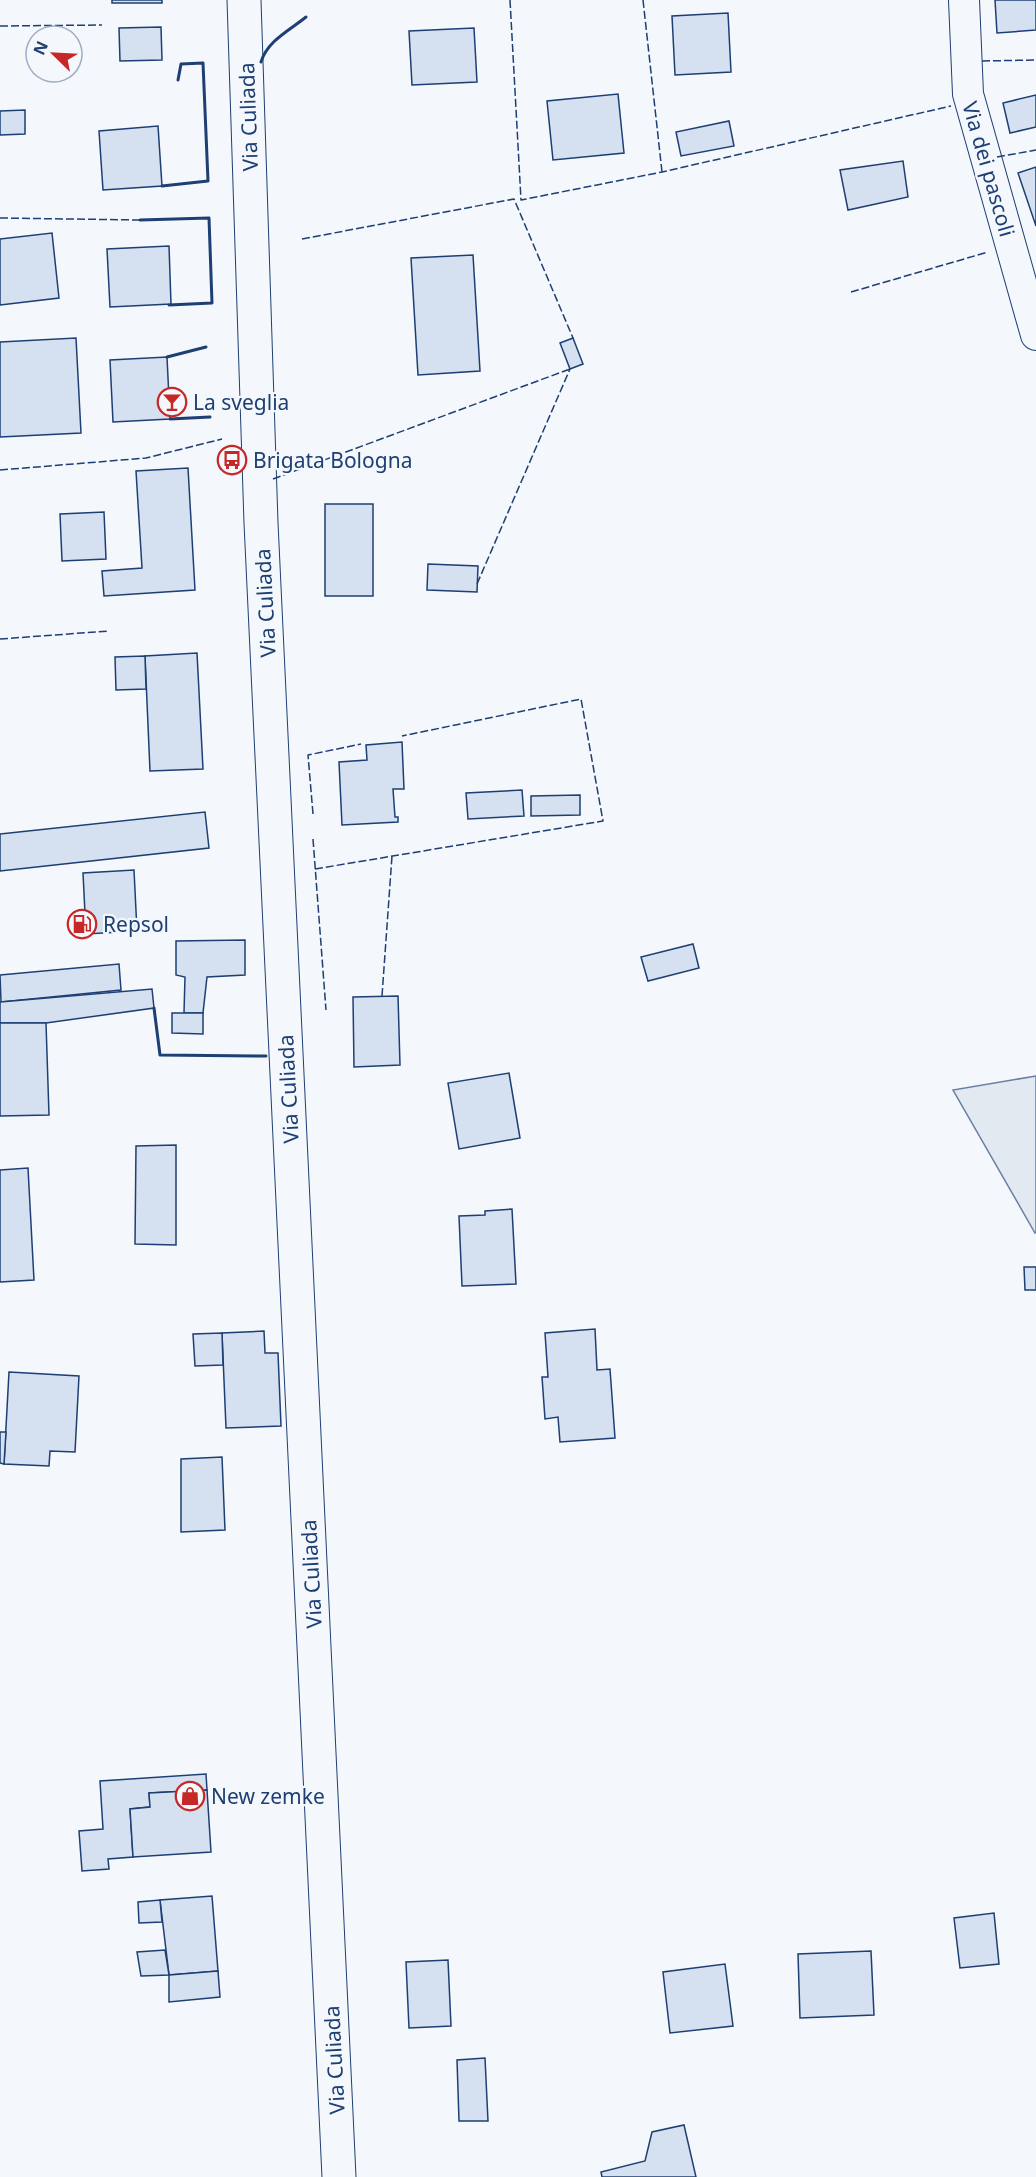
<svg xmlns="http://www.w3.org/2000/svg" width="1036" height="2177" viewBox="0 0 1036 2177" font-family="'Noto Sans',sans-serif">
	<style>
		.green { fill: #e3e9f0; stroke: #687fa3; stroke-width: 1.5 }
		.building { fill: #d5e0f0; stroke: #1d3f73; stroke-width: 1.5 }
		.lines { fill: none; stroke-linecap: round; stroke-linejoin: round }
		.minor-casing { stroke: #1d3f73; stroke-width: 32 }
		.primary-casing { stroke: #1d3f73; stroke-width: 35 }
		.minor { stroke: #f4f7fb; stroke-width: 30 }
		.primary { stroke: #f4f7fb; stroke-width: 33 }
		.fence { stroke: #1d3f73; stroke-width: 1.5; stroke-dasharray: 8 3; stroke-linecap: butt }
		.wall { stroke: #1d3f73; stroke-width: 3 }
		.labels { text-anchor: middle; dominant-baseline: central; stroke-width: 4.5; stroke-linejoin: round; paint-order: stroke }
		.street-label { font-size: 21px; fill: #1d3f73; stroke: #f4f7fb }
		.poi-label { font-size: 21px; fill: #1d3f73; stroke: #f4f7fb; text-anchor: start }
	</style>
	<rect width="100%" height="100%" fill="#f4f7fb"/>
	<!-- green -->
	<path class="green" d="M1036,1076V1232L1035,1233L953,1090Z"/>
	<!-- building -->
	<g class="building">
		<rect x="112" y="0" width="50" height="3"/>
		<path d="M995,0H1036V30L997,33Z"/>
		<path d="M728,13L731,72L675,75L672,16Z"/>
		<path d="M161,27L162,60L120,61L119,28Z"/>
		<path d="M474,28L477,82L412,85L409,31Z"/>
		<path d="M618,94L624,153L553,160L547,101Z"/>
		<path d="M1036,95V127L1010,133L1003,103Z"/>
		<path d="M25,110V134L0,135V111Z"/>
		<path d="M729,121L734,146L681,156L676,132Z"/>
		<path d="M158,126L162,186L103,190L99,131Z"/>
		<path d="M903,161L908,197L848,210L840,170Z"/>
		<path d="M1036,167V226L1018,173Z"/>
		<path d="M52,233L59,298L0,305V239Z"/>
		<path d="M169,246L171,304L110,307L107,249Z"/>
		<path d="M473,255L480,371L418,375L411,258Z"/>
		<path d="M76,338L81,433L0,437V342Z"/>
		<path d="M573,338L583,364L570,369L560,343Z"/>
		<path d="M167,357L170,419L113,422L110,360Z"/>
		<path d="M188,468L195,590L104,596L102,571L142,568L136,471Z"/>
		<rect x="325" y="504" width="48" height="92"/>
		<path d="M104,512L106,559L62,561L60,514Z"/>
		<path d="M428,564L478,566L477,592L427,590Z"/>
		<path d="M197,653L203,769L150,771L145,656Z"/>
		<path d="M145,656L146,689L116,690L115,657Z"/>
		<path d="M402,742L404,789H393L395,817H398V822L342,825L339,762L367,760L366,745Z"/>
		<path d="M522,790L524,816L468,819L466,793Z"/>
		<path d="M580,795V815L531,816V796Z"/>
		<path d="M205,812L209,848L0,871V834Z"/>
		<path d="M134,870L137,931L86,934L83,873Z"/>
		<path d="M245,940V975L207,977L203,1013H184L185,977L176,975V941Z"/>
		<path d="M693,944L699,968L648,981L641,957Z"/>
		<path d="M119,964L121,990L1,1002L0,975Z"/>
		<path d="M152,989L154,1008L46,1023H0V1002Z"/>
		<path d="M398,996L400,1065L354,1067L353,997Z"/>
		<path d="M172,1013H203V1034L172,1033Z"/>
		<path d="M0,1023H46L49,1115L0,1116Z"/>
		<path d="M509,1073L520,1138L459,1149L448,1083Z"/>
		<path d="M176,1145V1245L135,1244L136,1146Z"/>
		<path d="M28,1168L34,1280L0,1282V1170Z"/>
		<path d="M512,1209L516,1284L462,1286L459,1216L485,1215V1211Z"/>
		<path d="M1024,1267H1036V1290H1025Z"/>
		<path d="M595,1329L597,1370L610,1369L615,1438L560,1442L558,1417L545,1419L542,1377H548L545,1333Z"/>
		<path d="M264,1331L265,1353H278L281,1426L226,1428L222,1333Z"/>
		<path d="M222,1333L223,1365L195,1366L193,1334Z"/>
		<path d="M9,1372L79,1376L75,1452L50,1451L49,1466L4,1464Z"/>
		<path d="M0,1432H6L4,1464L0,1463Z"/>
		<path d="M222,1457L225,1530L181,1532V1459Z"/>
		<path d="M206,1774L207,1790L149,1793L150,1807L130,1809L133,1857L108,1859L109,1869L82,1871L79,1831L103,1829L100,1781Z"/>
		<path d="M207,1790L211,1852L133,1857L130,1809L150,1807L149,1793Z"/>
		<path d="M212,1896L218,1971L169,1975L160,1900Z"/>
		<path d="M160,1900L162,1922L139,1923L138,1902Z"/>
		<path d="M994,1913L999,1964L960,1968L954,1918Z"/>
		<path d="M165,1950L169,1975L141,1976L137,1952Z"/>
		<path d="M871,1951L874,2015L800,2018L798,1954Z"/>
		<path d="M448,1960L451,2026L409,2028L406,1962Z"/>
		<path d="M725,1964L733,2026L670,2033L663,1972Z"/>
		<path d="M218,1971L220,1997L169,2002V1975Z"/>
		<path d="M485,2058L488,2121H459L457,2060Z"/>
		<path d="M684,2125L696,2177H602L601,2172L645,2161L652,2132Z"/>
	</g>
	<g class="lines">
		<!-- minor casing -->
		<g class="minor-casing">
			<path id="minor" d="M964,0L968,94L1036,335"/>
		</g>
		<!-- primary casing -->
		<g class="primary-casing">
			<path id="primary" d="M244,0L261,523L339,2177"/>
		</g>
		<!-- minor -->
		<use href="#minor" class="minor"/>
		<!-- primary -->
		<use href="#primary" class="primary"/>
		<!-- fence -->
		<g class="fence">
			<path d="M510,0L521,200L662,172L951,106"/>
			<path d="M643,0L662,172"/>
			<path d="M0,26L102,25"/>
			<path d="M982,61L1036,60"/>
			<path d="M997,157L1036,150"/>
			<path d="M0,218L140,220"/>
			<path d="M302,239L514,199L573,338"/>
			<path d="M851,292L988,252"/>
			<path d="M0,470L146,458L222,439"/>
			<path d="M273,479L570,369"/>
			<path d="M477,584L570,369"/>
			<path d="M0,639L109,631"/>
			<path d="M313,814L308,755L361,744"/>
			<path d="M313,839L326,1010"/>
			<path d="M315,869L603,821L581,699L402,736"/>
			<path d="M382,996L392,856"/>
		</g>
		<!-- wall -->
		<g class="wall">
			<path d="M261,62C267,41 290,30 306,17"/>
			<path d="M162,186L208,181L203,63L181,64L178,80"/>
			<path d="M140,220L209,218L212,303L169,305"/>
			<path d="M167,357L206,347"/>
			<path d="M170,419L210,417"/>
			<path d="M154,1008L160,1055L266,1056"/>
		</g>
	</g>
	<!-- icons -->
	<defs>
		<g id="bar-ring" transform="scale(1.5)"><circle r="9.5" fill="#f4f7fb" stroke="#c62828" stroke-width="1.5"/><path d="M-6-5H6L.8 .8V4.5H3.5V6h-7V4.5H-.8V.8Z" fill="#c62828"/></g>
		<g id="bus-ring" transform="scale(1.5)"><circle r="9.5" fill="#f4f7fb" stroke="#c62828" stroke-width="1.5"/><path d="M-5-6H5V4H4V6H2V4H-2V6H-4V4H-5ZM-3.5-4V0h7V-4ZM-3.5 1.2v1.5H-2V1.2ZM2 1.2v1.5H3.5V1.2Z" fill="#c62828"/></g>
		<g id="fuel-ring" transform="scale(1.5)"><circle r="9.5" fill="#f4f7fb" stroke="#c62828" stroke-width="1.5"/><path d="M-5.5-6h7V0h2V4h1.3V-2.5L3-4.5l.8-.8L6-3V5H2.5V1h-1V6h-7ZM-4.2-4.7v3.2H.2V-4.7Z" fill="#c62828"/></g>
		<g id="shop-ring" transform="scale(1.5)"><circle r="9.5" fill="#f4f7fb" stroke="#c62828" stroke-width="1.5"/><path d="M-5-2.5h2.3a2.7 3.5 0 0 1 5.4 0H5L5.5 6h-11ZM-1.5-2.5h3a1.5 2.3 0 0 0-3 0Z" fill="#c62828"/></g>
	</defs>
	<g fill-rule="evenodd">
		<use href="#bar-ring" x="172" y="402"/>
		<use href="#bus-ring" x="232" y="460"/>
		<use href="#fuel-ring" x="82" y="924"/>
		<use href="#shop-ring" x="190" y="1796"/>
	</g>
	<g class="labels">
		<!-- street labels -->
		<g class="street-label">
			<text transform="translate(248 117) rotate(-92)">Via Culiada</text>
			<text transform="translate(989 169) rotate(74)">Via dei pascoli</text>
			<text transform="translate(265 603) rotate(-93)">Via Culiada</text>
			<text transform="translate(288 1089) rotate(-93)">Via Culiada</text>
			<text transform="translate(311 1574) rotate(-93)">Via Culiada</text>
			<text transform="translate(334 2060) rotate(-93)">Via Culiada</text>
		</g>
		<!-- poi labels -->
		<g class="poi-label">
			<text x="193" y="402">La sveglia</text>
			<text x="253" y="460">Brigata Bologna</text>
			<text x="103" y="924">Repsol</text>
			<text x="211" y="1796">New zemke</text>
		</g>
	</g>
	<!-- north arrow -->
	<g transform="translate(54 54) rotate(294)"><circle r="28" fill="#f4f7fb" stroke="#9eadc5" stroke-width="1.5"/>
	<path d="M0-4.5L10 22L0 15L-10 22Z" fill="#c62828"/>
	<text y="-9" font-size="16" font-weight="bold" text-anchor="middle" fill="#1d3f73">N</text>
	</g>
</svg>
